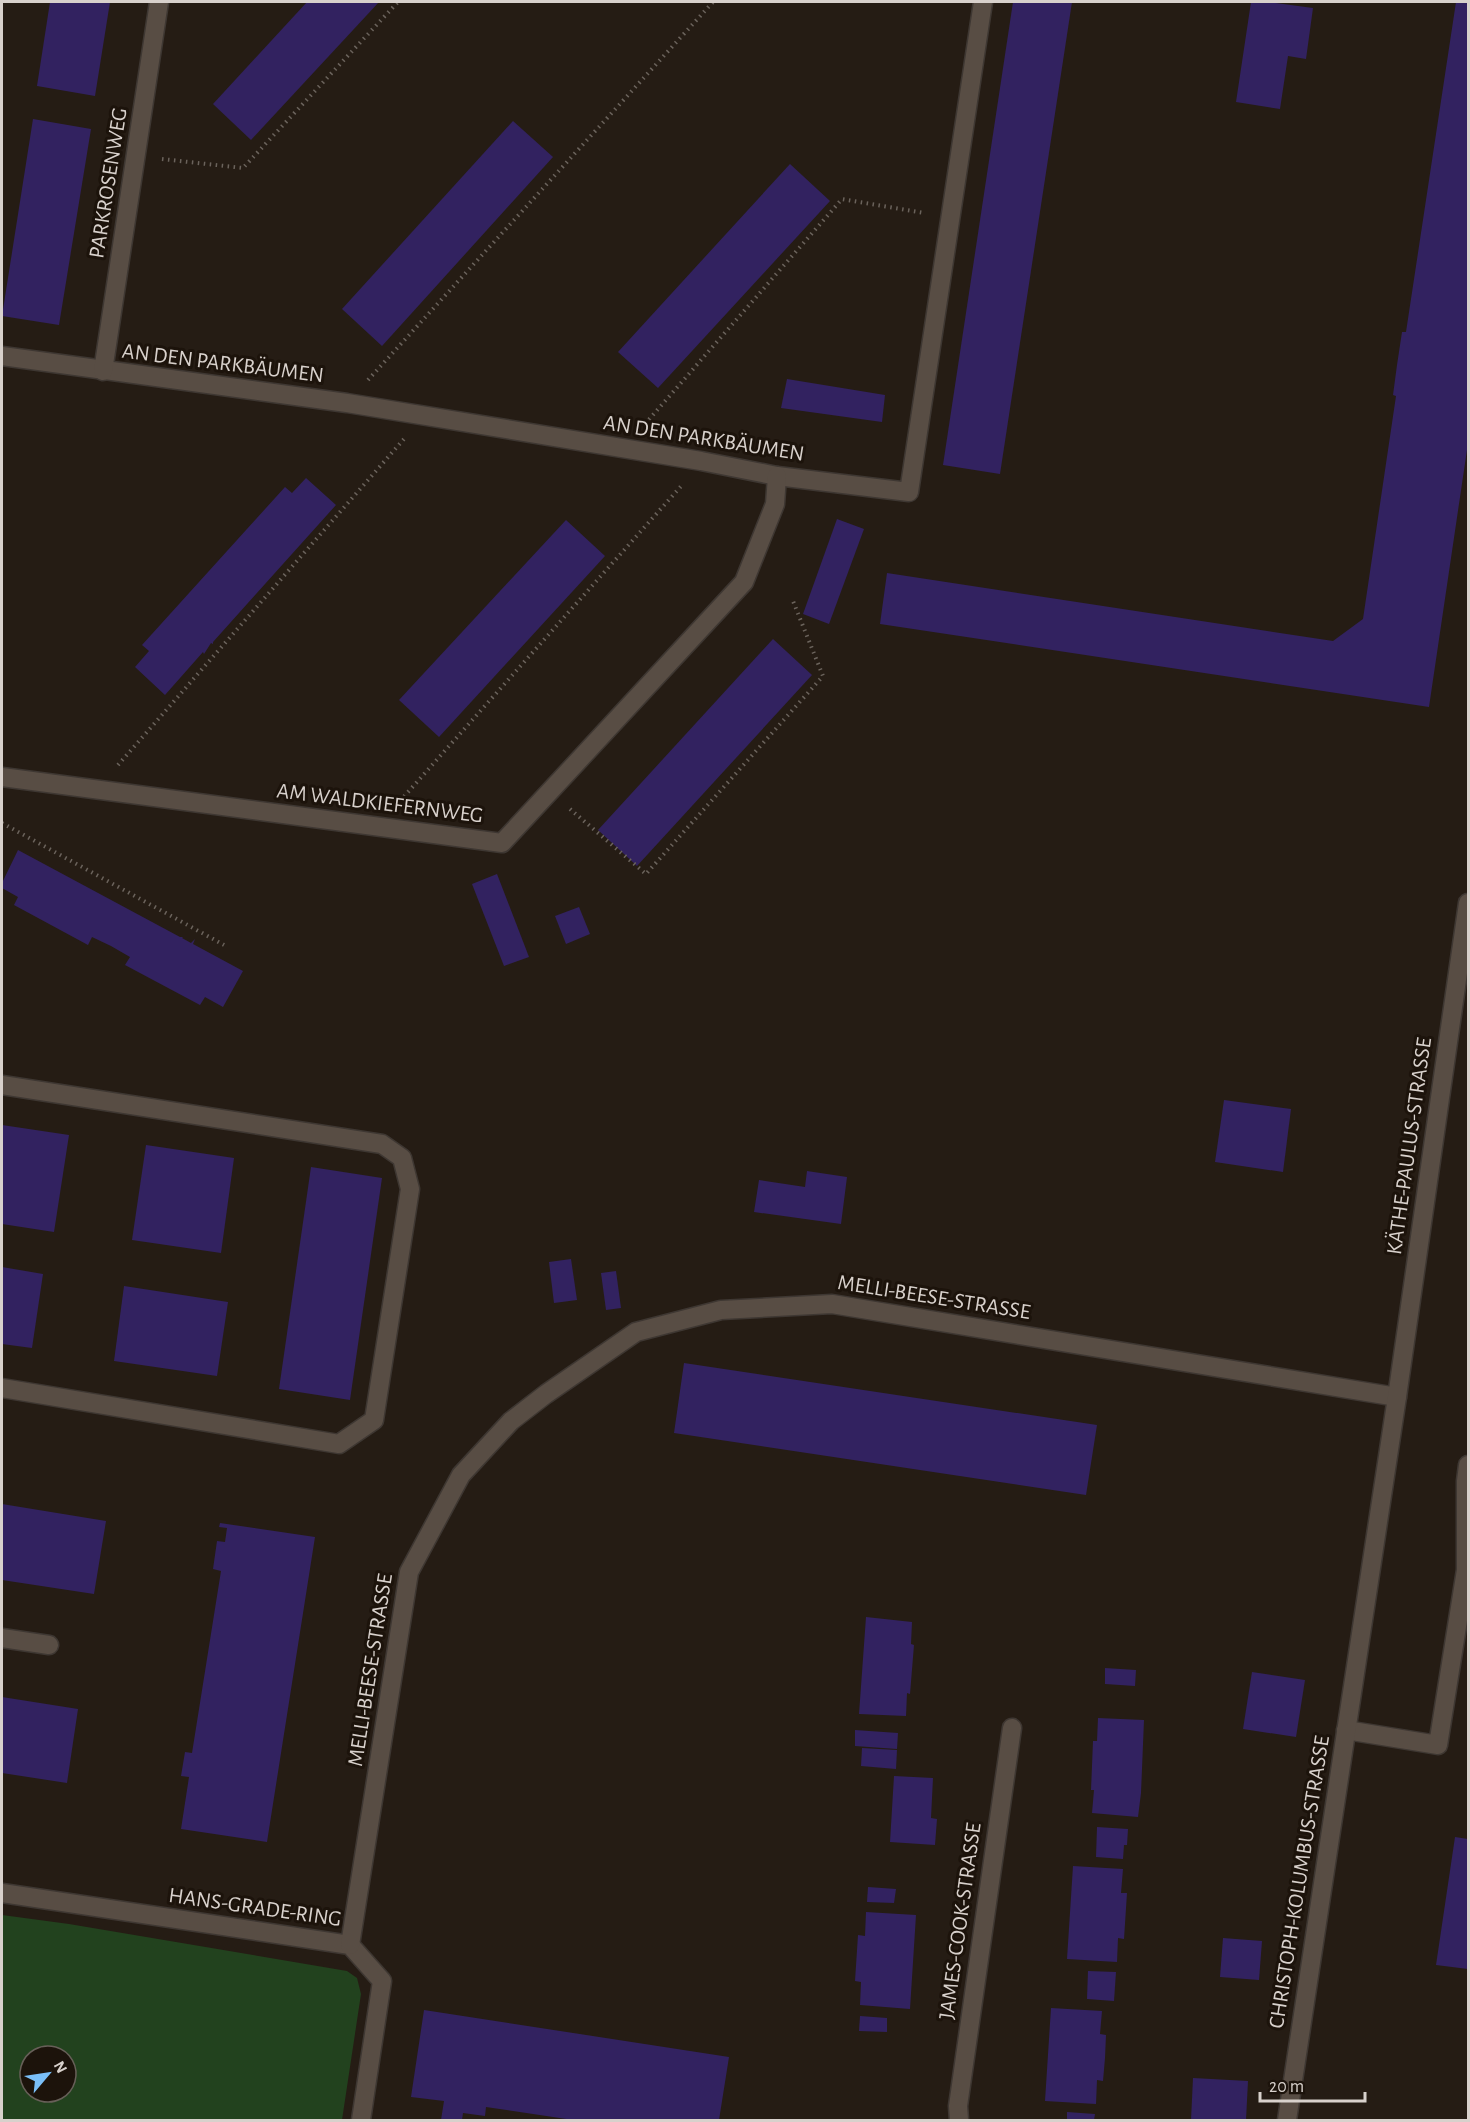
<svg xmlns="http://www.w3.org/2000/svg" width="1470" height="2122" viewBox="0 0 1470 2122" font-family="'Alegreya Sans',sans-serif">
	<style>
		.grass { fill: #22421e; fill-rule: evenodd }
		.building { fill: #322260 }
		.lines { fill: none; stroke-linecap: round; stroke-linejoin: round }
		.minor-casing { stroke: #3e3732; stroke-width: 21 }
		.path { stroke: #6b635c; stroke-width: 4; stroke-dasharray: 1.5 4.5; stroke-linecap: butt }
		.minor { stroke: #584d44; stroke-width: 18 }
		.labels { text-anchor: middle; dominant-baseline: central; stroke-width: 6; stroke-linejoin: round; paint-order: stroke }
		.street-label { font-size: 22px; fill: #d8d1cc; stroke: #1c130b }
	</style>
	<rect width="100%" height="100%" fill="#251c14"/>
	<!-- grass -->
	<path class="grass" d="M2,1915L69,1924L347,1971L357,1978L361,1994L342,2120H2ZM30,2056H66V2092H30Z"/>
	<!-- building -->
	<g class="building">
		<path d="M50,2H110L95,96L37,86Z"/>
		<path d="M307,2H379L251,140L213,104Z"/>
		<path d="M1013,2H1072L1000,474L943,465Z"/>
		<path d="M1251,2H1269L1313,8L1306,59L1288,56L1280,109L1236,102Z"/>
		<path d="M1456,2H1468V443L1429,707L880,624L887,573L1333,641L1363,619L1396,396L1393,395L1397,365L1402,332H1406Z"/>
		<path d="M33,119L91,129L59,325L2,316Z"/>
		<path d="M513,121L553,157L382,346L342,309Z"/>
		<path d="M790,164L830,201L658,388L618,352Z"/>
		<path d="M787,379L885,395L882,422L781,408Z"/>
		<path d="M306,478L336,505L213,642V644L211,643L204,654L203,652L165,695L135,667L149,651L142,645L285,487L292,493Z"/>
		<path d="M837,519L864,529L829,624L803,614Z"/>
		<path d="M566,520L605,556L439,737L399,700Z"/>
		<path d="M773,639L812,675L637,866L598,830Z"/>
		<path d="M18,850L180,937H183L182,938L191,943L195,939L193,944L243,971L223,1007L205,997L200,1005L125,965L130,957L111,946L92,937L88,945L14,905L18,897L2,888V883Z"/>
		<path d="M497,874L529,957L504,966L472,884Z"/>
		<path d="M579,907L590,934L566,944L555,916Z"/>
		<path d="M1224,1100L1291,1109L1283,1172L1215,1162Z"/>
		<path d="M2,1125L69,1135L54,1232L2,1224Z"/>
		<path d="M146,1145L234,1158L221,1253L132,1240Z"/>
		<path d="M311,1167L382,1178L350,1400L279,1389Z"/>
		<path d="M807,1171L847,1177L841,1224L754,1212L759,1180L805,1187Z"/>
		<path d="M571,1259L577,1300L554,1303L549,1262Z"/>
		<path d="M2,1267L43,1274L32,1348L2,1344Z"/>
		<path d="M616,1271L621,1308L606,1310L601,1273Z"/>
		<path d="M124,1286L228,1302L217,1376L114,1361Z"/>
		<path d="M684,1363L1097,1425L1086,1495L674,1433Z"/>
		<path d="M2,1504L106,1521L94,1594L2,1580Z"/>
		<path d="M220,1523L315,1537L267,1842L181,1829L189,1777L181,1776L185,1752L192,1753L221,1571L213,1569L217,1541L225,1542L227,1528L219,1527Z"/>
		<path d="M866,1617L912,1622L911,1644L914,1645L910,1694L907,1693L906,1716L859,1714Z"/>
		<path d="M1105,1668L1136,1670L1135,1686L1105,1684Z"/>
		<path d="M1252,1672L1305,1680L1296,1737L1243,1729Z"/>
		<path d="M2,1697L78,1709L67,1783L2,1773Z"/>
		<path d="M1098,1718L1144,1720L1141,1793L1138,1817L1092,1813L1094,1790H1091L1093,1741H1097Z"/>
		<path d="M855,1730L898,1733L897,1749L855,1746Z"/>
		<path d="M862,1748L897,1750L896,1769L861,1766Z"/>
		<path d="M894,1776L933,1778L931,1818L937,1819L935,1845L890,1842Z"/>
		<path d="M1097,1827L1128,1829L1127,1845H1124L1123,1859L1096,1857Z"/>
		<path d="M1455,1837L1468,1839V1969L1436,1965Z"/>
		<path d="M1073,1866L1123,1869L1121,1893H1127L1124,1939L1118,1938L1117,1962L1067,1959Z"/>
		<path d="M868,1887L896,1889L894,1903L867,1902Z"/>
		<path d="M866,1912L916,1915L910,2009L860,2005L861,1982L855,1981L858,1935L865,1936Z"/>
		<path d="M1223,1938L1262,1941L1259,1980L1220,1977Z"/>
		<path d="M1088,1971L1116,1972L1114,2001L1087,1999Z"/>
		<path d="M1051,2008L1102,2011L1100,2034L1106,2035L1105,2058L1103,2081L1097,2080L1096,2104L1045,2101Z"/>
		<path d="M424,2010L729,2057L719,2120H573L486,2107L485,2116L463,2113L462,2120H441L444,2101L411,2097Z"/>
		<path d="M860,2016L887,2018V2032L859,2031Z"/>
		<path d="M1193,2078L1248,2081L1246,2120H1191Z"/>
		<path d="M1067,2112L1095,2114L1094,2120H1067Z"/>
	</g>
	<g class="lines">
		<!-- minor casing -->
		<g class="minor-casing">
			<g id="minor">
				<path d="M2,356L347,403L701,461L777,476L909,492L983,2"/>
				<path d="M103,371L159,2"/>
				<path d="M2,777L502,843L744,582L775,504L777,476"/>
				<path d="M2,1085L382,1144L402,1158L410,1189L374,1420L339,1444L2,1388"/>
				<path d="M2,1638L49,1645"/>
				<path d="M1346,1730L1438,1745L1466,1570V1481L1468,1465"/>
				<path d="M2,1893L350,1945L382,1981L361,2120"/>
				<path d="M350,1945L409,1572L461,1475L511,1421L546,1394L636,1332L721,1310L832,1304L1397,1397"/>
				<path d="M959,2120L958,2106L1012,1728"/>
				<path d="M1287,2120L1397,1397L1468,903"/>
			</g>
		</g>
		<!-- path -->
		<g class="path">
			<path d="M162,159L243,168L398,2"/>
			<path d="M368,380L713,2"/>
			<path d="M645,424L842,199L924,213"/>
			<path d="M118,765L404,439"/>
			<path d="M400,801L683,484"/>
			<path d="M570,809L646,874L823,676L793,601"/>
			<path d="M2,823L224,945"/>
		</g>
		<!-- minor -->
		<use href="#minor" class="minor"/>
	</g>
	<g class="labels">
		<!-- street labels -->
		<g class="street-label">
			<text transform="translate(108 183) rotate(-81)">PARKROSENWEG</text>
			<text transform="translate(223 363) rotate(7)">AN DEN PARKBÄUMEN</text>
			<text transform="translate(704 438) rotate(9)">AN DEN PARKBÄUMEN</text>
			<text transform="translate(380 803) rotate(7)">AM WALDKIEFERNWEG</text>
			<text transform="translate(1409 1146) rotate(-82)">KÄTHE-PAULUS-STRASSE</text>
			<text transform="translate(934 1297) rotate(9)">MELLI-BEESE-STRASSE</text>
			<text transform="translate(370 1670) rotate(-81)">MELLI-BEESE-STRASSE</text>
			<text transform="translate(1299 1882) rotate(-81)">CHRISTOPH-KOLUMBUS-STRASSE</text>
			<text transform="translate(255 1907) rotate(8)">HANS-GRADE-RING</text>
			<text transform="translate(960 1921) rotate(-82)">JAMES-COOK-STRASSE</text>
		</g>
	</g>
	<!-- border -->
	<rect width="1470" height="2122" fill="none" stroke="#d8d1cc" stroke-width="6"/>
	<!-- north arrow -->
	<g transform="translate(48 2074) rotate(61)"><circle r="28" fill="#1c130b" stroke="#675f58" stroke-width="1.5"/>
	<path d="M0-4.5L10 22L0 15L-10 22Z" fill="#7abff8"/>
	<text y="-9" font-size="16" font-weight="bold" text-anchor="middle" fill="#d8d1cc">N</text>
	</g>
	<!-- scale -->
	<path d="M1260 2092v9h105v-9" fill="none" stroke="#d8d1cc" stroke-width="3"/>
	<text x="1269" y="2092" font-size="18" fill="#d8d1cc" stroke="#1c130b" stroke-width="4.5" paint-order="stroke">20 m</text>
</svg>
